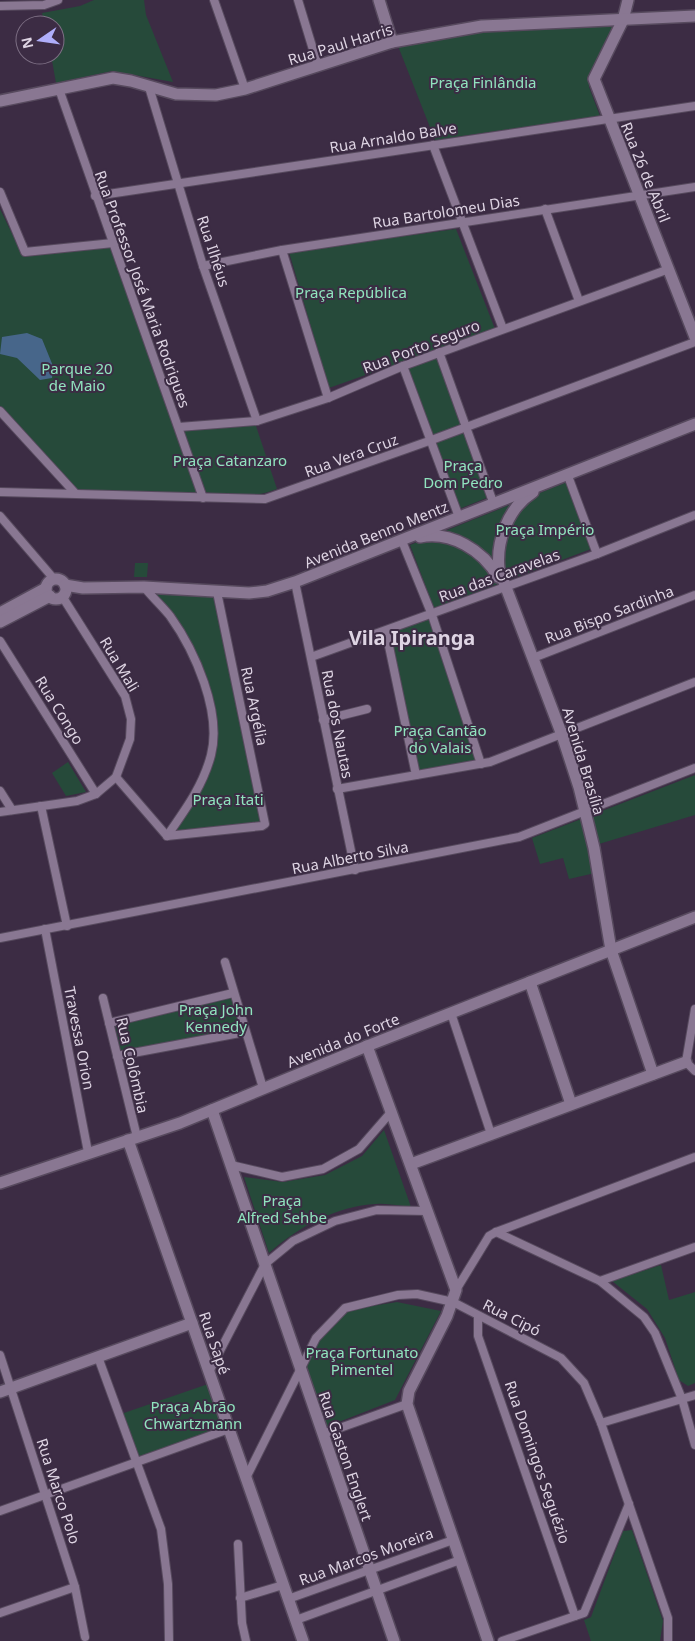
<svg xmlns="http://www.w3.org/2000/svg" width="695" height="1641" viewBox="0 0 695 1641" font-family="'Noto Sans',sans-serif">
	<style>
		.green { fill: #264a3a }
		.water { fill: #47668a }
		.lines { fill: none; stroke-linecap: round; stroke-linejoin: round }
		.street-casing { stroke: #574a5e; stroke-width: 10 }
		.secondary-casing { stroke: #574a5e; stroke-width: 14 }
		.street { stroke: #897792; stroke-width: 8 }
		.secondary { stroke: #897792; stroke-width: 11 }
		.labels { text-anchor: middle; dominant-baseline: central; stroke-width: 4; stroke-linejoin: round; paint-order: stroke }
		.street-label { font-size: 15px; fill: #ded4e3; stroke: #3c2c44 }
		.park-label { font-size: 15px; fill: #90e4be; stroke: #3c2c44 }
		.district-label { font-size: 20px; font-weight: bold; fill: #ded4e3; stroke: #3c2c44 }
	</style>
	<rect width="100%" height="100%" fill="#3c2c44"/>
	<!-- green -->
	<g class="green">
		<path d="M94,0H144L146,15L173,82L112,71L56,83L51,55H55V25H45L42,13L80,6Z"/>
		<path d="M614,26L589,75V87L600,116L435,140L398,46L480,31Z"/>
		<path d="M0,209L23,256L111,247L200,494L76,490L0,406Z"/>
		<path d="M456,229L495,329L329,388L289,252Z"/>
		<path d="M437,356L489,497L459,509L407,367Z"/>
		<path d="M255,423L277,489C254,498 230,497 206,492L183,431Z"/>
		<path d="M567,482L591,549L434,608L410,545Z"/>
		<path d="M135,563H148L147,577H134Z"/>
		<path d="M153,593L216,596L263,825L171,834L196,799L216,732L201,672Z"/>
		<path d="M430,618L477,763L418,773L389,634Z"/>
		<path d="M68,762L86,792L66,796L52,773Z"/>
		<path d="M695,775V815L589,847L595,873L569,879L563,858L540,864L532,838Z"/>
		<path d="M231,997L240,1030L121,1052L115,1025Z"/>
		<path d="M384,1130L411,1207C400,1206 387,1203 376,1204C337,1206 298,1227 269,1253L244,1177L283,1182L325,1175L362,1156Z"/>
		<path d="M661,1265L669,1300L695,1292V1383L688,1386L679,1380L665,1338L647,1309L612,1281Z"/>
		<path d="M397,1302L441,1311L395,1400L326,1427L306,1369L317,1340L347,1310Z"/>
		<path d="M211,1383L227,1428L137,1457L121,1414Z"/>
		<path d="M632,1530L663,1621L660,1641H591L584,1620L591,1617L623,1531Z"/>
	</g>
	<!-- water -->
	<path class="water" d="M27,333L42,339L53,366L52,378L40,380L17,358L0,354L2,337Z"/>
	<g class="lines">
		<!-- street casing -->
		<g class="street-casing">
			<g id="street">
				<path d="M214,0L245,89"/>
				<path d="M298,0L318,66"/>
				<path d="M0,6L44,5L58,0"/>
				<path d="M149,87L203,266L257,421"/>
				<path d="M59,89L203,498"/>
				<path d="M433,145L503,329"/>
				<path d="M0,192L25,252L113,243"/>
				<path d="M95,196L695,106"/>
				<path d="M545,209L579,301"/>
				<path d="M282,250L328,398"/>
				<path d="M203,266L282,250L695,187"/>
				<path d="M439,352L493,502"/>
				<path d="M403,366L459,517"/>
				<path d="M0,411L75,493"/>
				<path d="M179,427L257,421L328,398L403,366L669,269"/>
				<path d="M568,476L597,554"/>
				<path d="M0,492L265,499L429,441L695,342"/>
				<path d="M0,516L54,579"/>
				<path d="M402,541L432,615L481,764"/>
				<path d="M295,582L355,870"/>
				<path d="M144,587C152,597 162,606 170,616C195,651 222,712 211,755C203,786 185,810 167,836"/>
				<path d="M386,632L416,775"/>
				<path d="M0,641L96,794"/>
				<path d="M311,657L597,554L695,515"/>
				<path d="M533,658L695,595"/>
				<path d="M323,720L367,709"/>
				<path d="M116,777L167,836"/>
				<path d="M337,789L490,762L695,682"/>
				<path d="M0,791L12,810"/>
				<path d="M41,806L67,926"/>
				<path d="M0,812L77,801L96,794L116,777L130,739L131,719L125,696L62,596"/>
				<path d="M167,836L262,826L265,824L217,592"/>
				<path d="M45,929L88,1152"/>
				<path d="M0,938L519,837L695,768"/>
				<path d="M225,962L263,1088"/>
				<path d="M103,998L137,1137"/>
				<path d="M695,1009L686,1062L695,1071"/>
				<path d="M451,1013L491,1134"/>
				<path d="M109,1023L233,993"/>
				<path d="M117,1056L245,1032"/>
				<path d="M231,1165L282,1177L323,1169L359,1149L392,1111"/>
				<path d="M496,1232L600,1281L644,1317L655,1333L682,1399L695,1445"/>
				<path d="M600,1281L695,1247"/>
				<path d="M456,1290L489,1236L496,1232L695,1157"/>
				<path d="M478,1316V1336L575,1616"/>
				<path d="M0,1355L75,1587L85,1637"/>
				<path d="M98,1357L161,1529L168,1584L169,1641"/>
				<path d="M209,1372L265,1264L293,1241L335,1221L377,1210L427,1211"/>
				<path d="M601,1423L695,1395"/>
				<path d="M323,1434L407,1404"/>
				<path d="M246,1478L316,1338L345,1308L398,1295L417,1294L453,1302L561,1358L584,1383L601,1423L668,1618V1641"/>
				<path d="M0,1511L229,1429"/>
				<path d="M238,1544L242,1623L246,1641"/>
				<path d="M240,1598L283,1585"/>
				<path d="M288,1599L453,1540"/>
				<path d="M0,1613L75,1587"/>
				<path d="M296,1620L460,1560"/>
				<path d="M502,1641L584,1613L629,1504"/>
			</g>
		</g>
		<!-- secondary casing -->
		<g class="secondary-casing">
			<g id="secondary">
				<path d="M379,0L392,42"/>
				<path d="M628,0L623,20L594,79L695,337"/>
				<path d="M0,101L113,78L131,81L176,94L216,95L245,89L392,42L482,26L695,16"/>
				<path d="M533,492C508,508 496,541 499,569L562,735L579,787L594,848L611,950L653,1074"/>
				<path d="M420,537C451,531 483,550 498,577"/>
				<circle cx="56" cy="589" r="10"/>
				<path d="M65,585L83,588L144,587L249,593L267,591L295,582L695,424"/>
				<path d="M0,613L46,588"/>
				<path d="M0,622L50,596"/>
				<path d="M530,982L571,1104"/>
				<path d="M367,1046L456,1290L447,1316L409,1391L407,1404L488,1641"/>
				<path d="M212,1110L394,1641"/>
				<path d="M128,1140L303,1641"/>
				<path d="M411,1164L686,1062"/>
				<path d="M0,1183L180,1123L367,1046L695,917"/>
				<path d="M0,1392L192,1323"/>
			</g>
		</g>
		<!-- street -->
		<use href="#street" class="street"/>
		<!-- secondary -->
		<use href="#secondary" class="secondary"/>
	</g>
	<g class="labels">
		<!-- street labels -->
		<g class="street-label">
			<text transform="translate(340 44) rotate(-17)">Rua Paul Harris</text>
			<text transform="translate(393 137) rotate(-9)">Rua Arnaldo Balve</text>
			<text transform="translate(646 172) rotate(68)">Rua 26 de Abril</text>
			<text transform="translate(446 211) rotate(-9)">Rua Bartolomeu Dias</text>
			<text transform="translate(214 251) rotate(72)">Rua Ilhéus</text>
			<text transform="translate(143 289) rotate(70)">Rua Professor José Maria Rodrigues</text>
			<text transform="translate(421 346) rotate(-21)">Rua Porto Seguro</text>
			<text transform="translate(351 455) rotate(-20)">Rua Vera Cruz</text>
			<text transform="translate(376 534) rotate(-22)">Avenida Benno Mentz</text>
			<text transform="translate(499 575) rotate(-20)">Rua das Caravelas</text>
			<text transform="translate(609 614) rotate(-21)">Rua Bispo Sardinha</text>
			<text transform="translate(120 664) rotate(59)">Rua Mali</text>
			<text transform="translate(255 706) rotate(78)">Rua Argélia</text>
			<text transform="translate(60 710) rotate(58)">Rua Congo</text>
			<text transform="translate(338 724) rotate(79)">Rua dos Nautas</text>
			<text transform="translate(584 761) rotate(73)">Avenida Brasília</text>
			<text transform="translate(350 857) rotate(-11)">Rua Alberto Silva</text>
			<text transform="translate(80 1038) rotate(79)">Travessa Orion</text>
			<text transform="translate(343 1040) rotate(-22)">Avenida do Forte</text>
			<text transform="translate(133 1065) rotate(77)">Rua Colômbia</text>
			<text transform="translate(512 1317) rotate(27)">Rua Cipó</text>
			<text transform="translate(215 1343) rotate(71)">Rua Sapé</text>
			<text transform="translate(346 1456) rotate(71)">Rua Gaston Englert</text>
			<text transform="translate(538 1462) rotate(71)">Rua Domingos Seguézio</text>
			<text transform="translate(59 1491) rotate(72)">Rua Marco Polo</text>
			<text transform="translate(366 1556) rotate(-20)">Rua Marcos Moreira</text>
		</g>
		<!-- park labels -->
		<g class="park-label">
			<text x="483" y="82">Praça Finlândia</text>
			<text x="351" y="292">Praça República</text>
			<text x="77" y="368">Parque 20<tspan x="77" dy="17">de Maio</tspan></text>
			<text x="230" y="460">Praça Catanzaro</text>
			<text x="463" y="465">Praça<tspan x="463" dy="17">Dom Pedro</tspan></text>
			<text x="545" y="529">Praça Império</text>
			<text x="440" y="730">Praça Cantão<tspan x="440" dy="17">do Valais</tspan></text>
			<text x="228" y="799">Praça Itati</text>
			<text x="216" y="1009">Praça John<tspan x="216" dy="17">Kennedy</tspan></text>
			<text x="282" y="1200">Praça<tspan x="282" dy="17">Alfred Sehbe</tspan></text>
			<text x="362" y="1352">Praça Fortunato<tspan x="362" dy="17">Pimentel</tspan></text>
			<text x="193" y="1406">Praça Abrão<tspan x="193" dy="17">Chwartzmann</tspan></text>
		</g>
		<!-- district labels -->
		<g class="district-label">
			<text x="412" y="637">Vila Ipiranga</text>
		</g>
	</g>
	<!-- north arrow -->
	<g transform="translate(40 40) rotate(257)"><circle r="24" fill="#3c2c44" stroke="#7d6f84"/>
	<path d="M0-4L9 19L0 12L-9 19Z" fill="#afaefa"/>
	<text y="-8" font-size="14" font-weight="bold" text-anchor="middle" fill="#ded4e3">N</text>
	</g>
</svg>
